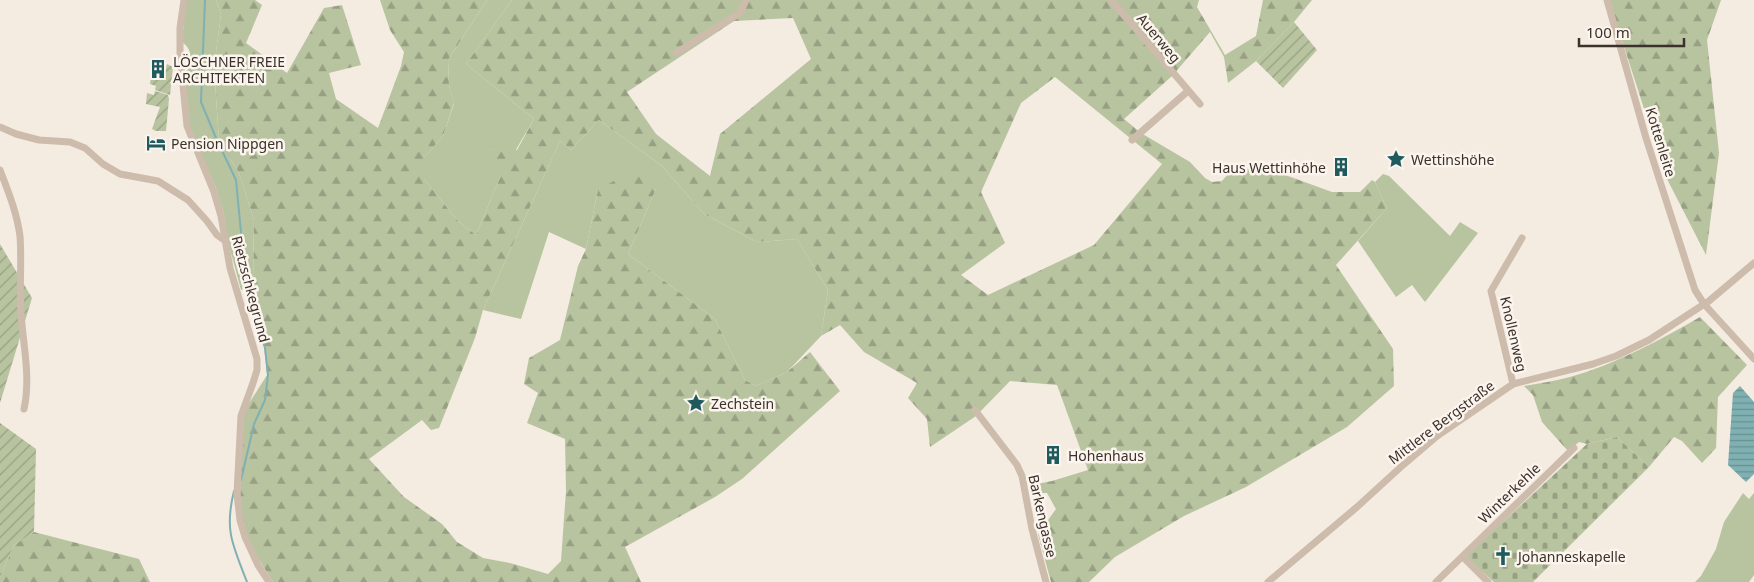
<svg xmlns="http://www.w3.org/2000/svg" width="1754" height="582" viewBox="0 0 1754 582" font-family="'Noto Sans',sans-serif">
	<style>
		.grass { fill: #b8c4a0 }
		.forest { fill: url(#forest-firs); fill-rule: evenodd }
		.cemetery { fill: url(#cemetery-stones) }
		.garden { fill: url(#garden-furrows) }
		.water { fill: url(#water-rules) }
		.lines { fill: none; stroke-linecap: round; stroke-linejoin: round }
		.stream { stroke: #7fb0b2; stroke-width: 2 }
		.minor { stroke: #cdbbac; stroke-width: 7 }
		.labels { text-anchor: middle; dominant-baseline: central; stroke-width: 5; stroke-linejoin: round; paint-order: stroke }
		.street-label { font-size: 14px; fill: #3b302b; stroke: #fbf5ee }
		.poi-label { font-size: 14px; fill: #3b302b; stroke: #fbf5ee; text-anchor: start }
	</style>
	<defs>
		<pattern id="forest-firs" width="22" height="20" patternUnits="userSpaceOnUse" patternTransform="scale(1.25)"><rect width="22" height="20" fill="#b8c4a0"/><path d="M5 1l3.5 6h-7zM16 11l3.5 6h-7z" fill="#97a083"/></pattern>
		<pattern id="cemetery-stones" width="16" height="16" patternUnits="userSpaceOnUse" patternTransform="scale(1.25)"><rect width="16" height="16" fill="#b8c4a0"/><path d="M2 7V4a2 2 0 0 1 4 0v3zM10 15v-3a2 2 0 0 1 4 0v3z" fill="#97a083"/></pattern>
		<pattern id="garden-furrows" width="10" height="10" patternUnits="userSpaceOnUse" patternTransform="scale(1.25)"><rect width="10" height="10" fill="#b8c4a0"/><path d="M-1 1l2-2M0 10L10 0M9 11l2-2" fill="none" stroke="#97a083"/></pattern>
		<pattern id="water-rules" width="6" height="5" patternUnits="userSpaceOnUse" patternTransform="scale(1.25)"><rect width="6" height="5" fill="#7fb0b2"/><path d="M0 2.5h6" fill="none" stroke="#699091"/></pattern>
	</defs>
	<rect width="100%" height="100%" fill="#f4ebe1"/>
	<!-- grass -->
	<g class="grass">
		<path d="M186,0H216L221,14L214,68L219,140L239,173L254,220L253,286L241,290L228,242L224,214L216,188L189,126L184,73L188,69C192,58 192,49 182,42Z"/>
		<path d="M487,0H512L466,64L534,119L501,175L476,235L458,221L424,179V158L443,136L454,104L449,85L448,60Z"/>
		<path d="M599,120L662,166L704,214L757,242L797,239L828,290L821,336L787,372L756,386L745,380L715,319L628,254L656,189L598,190L586,249L549,232L521,319L483,310L560,141L571,150Z"/>
		<path d="M1383,174L1389,176L1450,236L1460,222L1478,233L1425,302L1412,285L1396,297L1358,241L1387,208L1375,182Z"/>
		<path d="M1743,493L1749,499L1754,493V575L1749,582H1695L1701,576L1716,549L1724,522Z"/>
	</g>
	<!-- forest -->
	<g class="forest">
		<path d="M216,0H255L262,5L246,43L287,73L324,8L342,5L361,65L329,73L336,99L378,128L401,66L404,52L390,30L380,0H487L448,60L449,85L454,103L443,136L424,158V179L458,221L476,235L501,175L481,150L503,141L517,150L534,119L466,64L512,0H1199L1197,7L1225,55L1256,36L1263,0H1312L1294,22L1256,61L1228,83L1224,57L1210,32L1172,76L1124,119L1141,133L1190,162L1205,178L1212,182L1222,181L1229,173L1234,164L1244,169L1266,168L1332,192H1360L1372,180L1375,182L1387,208L1336,265L1393,349L1394,386L1347,427L1246,487L1184,516L1115,557L1089,582H1051L1038,534L1056,509L1047,493H1040L1037,484L1052,481L1088,470L1057,385L1010,381L976,416L930,447L927,419L908,398L917,383L864,352L840,325L821,336L828,290L797,239L757,242L704,214L662,166L599,120L571,150L560,141L483,310L475,338L439,428L431,430L422,420L369,459L404,497L442,524L457,542L483,558L510,563L548,574L561,561L566,491L565,439L527,423L538,393L524,384L529,358L560,340L578,266L586,249L598,190L631,171L656,189L628,254L715,319L745,380L756,386L787,372L810,352L840,391L742,479L715,497L625,547L641,582H273L245,537L240,520L241,416L267,375L264,346L253,286L254,220L239,173L219,140L214,68L221,14ZM793,18L811,59L720,134L710,176L656,134L627,92L734,21ZM1055,77L1162,164L1094,245L988,295L961,275L1005,243L981,192L1021,103Z"/>
		<path d="M1609,0H1721L1707,40L1719,153L1706,255L1666,177Z"/>
		<path d="M1700,317L1747,365L1718,397L1716,448L1702,463L1682,441L1674,437L1649,467L1617,437L1587,444L1579,442L1568,451L1542,422L1533,395L1524,386C1540,383 1555,381 1570,377C1616,364 1660,340 1700,317Z"/>
		<path d="M34,532L139,559L150,582H0V577L14,545Z"/>
	</g>
	<!-- cemetery -->
	<path class="cemetery" d="M1617,437L1649,467L1533,582H1494L1468,559V554L1587,444Z"/>
	<!-- garden -->
	<g class="garden">
		<path d="M1294,22L1317,50L1283,88L1256,61Z"/>
		<path d="M167,64L173,67L170,95L155,90L156,86L150,84L151,74L162,77L164,76Z"/>
		<path d="M155,91L168,95L169,99L166,131H156L152,129L160,107L146,104L147,93L154,95Z"/>
		<path d="M0,244L32,298L0,403Z"/>
		<path d="M0,423L36,449L34,532L14,545L0,577Z"/>
	</g>
	<!-- water -->
	<path class="water" d="M1740,386L1754,402V474L1746,482L1728,465L1733,393Z"/>
	<g class="lines">
		<!-- stream -->
		<g class="stream">
			<path d="M205,0L201,102L216,138L236,180L242,243C248,258 243,271 245,286C247,299 254,312 261,323L259,330L265,348L268,375L265,400L254,424L241,480"/>
			<path d="M234,491C224,531 233,545 247,582"/>
		</g>
		<!-- minor -->
		<g class="minor">
			<path d="M184,0L180,28V55L187,126L214,192L221,216L230,268L257,359V370L253,383L241,416L237,494L240,520L245,537L258,565L269,582"/>
			<path d="M1111,0L1200,104"/>
			<path d="M1607,0L1646,138L1695,290L1704,304L1754,359"/>
			<path d="M676,53L740,13L746,0"/>
			<path d="M0,127L16,134L39,140L70,142L85,148L103,164L120,174L158,181L188,200L207,221L217,235L224,240"/>
			<path d="M1132,140L1188,91"/>
			<path d="M0,170C8,191 17,213 20,236C22,262 19,288 21,313C23,345 31,377 24,409"/>
			<path d="M1513,384L1491,291L1522,238"/>
			<path d="M975,410L1017,465L1022,476L1032,529L1046,582"/>
			<path d="M1463,557L1488,582"/>
			<path d="M1268,582L1357,507L1403,465L1437,436L1513,384L1593,364L1616,356L1649,340L1709,301L1754,263"/>
			<path d="M1436,582L1574,448"/>
		</g>
	</g>
	<!-- icons -->
	<defs>
		<g id="building-bare" transform="scale(1.5)"><path d="M-4-6H4V6H1V3H-1V6H-4ZM-2.5-4.3h1.7v1.8h-1.7ZM.8-4.3h1.7v1.8H.8ZM-2.5-1h1.7V.8h-1.7ZM.8-1h1.7V.8H.8Z" fill="#1f5a5e" stroke="#fbf5ee" stroke-width="2.5" paint-order="stroke"/></g>
		<g id="hotel-bare" transform="scale(1.5)"><path d="M-6-4.5h1.5V1H6V5H4.5V3h-9V5H-6ZM-4 0a1.8 1.8 0 1 1 3.6 0ZM.5 0V-2.5h3Q6-2.5 6 0Z" fill="#1f5a5e" stroke="#fbf5ee" stroke-width="2.5" paint-order="stroke"/></g>
		<g id="sight-bare" transform="scale(1.5)"><path d="M0-6L1.8-2.2L6-1.7L2.9 1.2L3.7 5.4L0 3.3L-3.7 5.4L-2.9 1.2L-6-1.7L-1.8-2.2Z" fill="#1f5a5e" stroke="#fbf5ee" stroke-width="2.5" paint-order="stroke"/></g>
		<g id="church-bare" transform="scale(1.5)"><path d="M-1.2-6h2.4v3.5h3.3v2.4h-3.3V6h-2.4V-.1h-3.3v-2.4h3.3Z" fill="#1f5a5e" stroke="#fbf5ee" stroke-width="2.5" paint-order="stroke"/></g>
	</defs>
	<g fill-rule="evenodd">
		<use href="#building-bare" x="158" y="69"/>
		<use href="#hotel-bare" x="156" y="143"/>
		<use href="#sight-bare" x="1396" y="159"/>
		<use href="#building-bare" x="1341" y="167"/>
		<use href="#sight-bare" x="696" y="403"/>
		<use href="#building-bare" x="1053" y="455"/>
		<use href="#church-bare" x="1503" y="556"/>
	</g>
	<g class="labels">
		<!-- street labels -->
		<g class="street-label">
			<text transform="translate(1159 38) rotate(50)">Auerweg</text>
			<text transform="translate(1661 142) rotate(73)">Kottenleite</text>
			<text transform="translate(251 289) rotate(75)">Rietzschkegrund</text>
			<text transform="translate(1514 334) rotate(77)">Knollenweg</text>
			<text transform="translate(1441 422) rotate(-37)">Mittlere Bergstraße</text>
			<text transform="translate(1509 493) rotate(-44)">Winterkehle</text>
			<text transform="translate(1043 516) rotate(77)">Barkengasse</text>
		</g>
		<!-- poi labels -->
		<g class="poi-label">
			<text x="173" y="61">LÖSCHNER FREIE<tspan x="173" dy="16">ARCHITEKTEN</tspan></text>
			<text x="171" y="143">Pension Nippgen</text>
			<text x="1411" y="159">Wettinshöhe</text>
			<text x="1326" y="167" text-anchor="end">Haus Wettinhöhe</text>
			<text x="711" y="403">Zechstein</text>
			<text x="1068" y="455">Hohenhaus</text>
			<text x="1518" y="556">Johanneskapelle</text>
		</g>
	</g>
	<!-- scale -->
	<path d="M1579 38v8h105v-8" fill="none" stroke="#3b302b" stroke-width="2.5"/>
	<text x="1586" y="38" font-size="15" fill="#3b302b" stroke="#fbf5ee" stroke-width="4" paint-order="stroke">100 m</text>
</svg>
